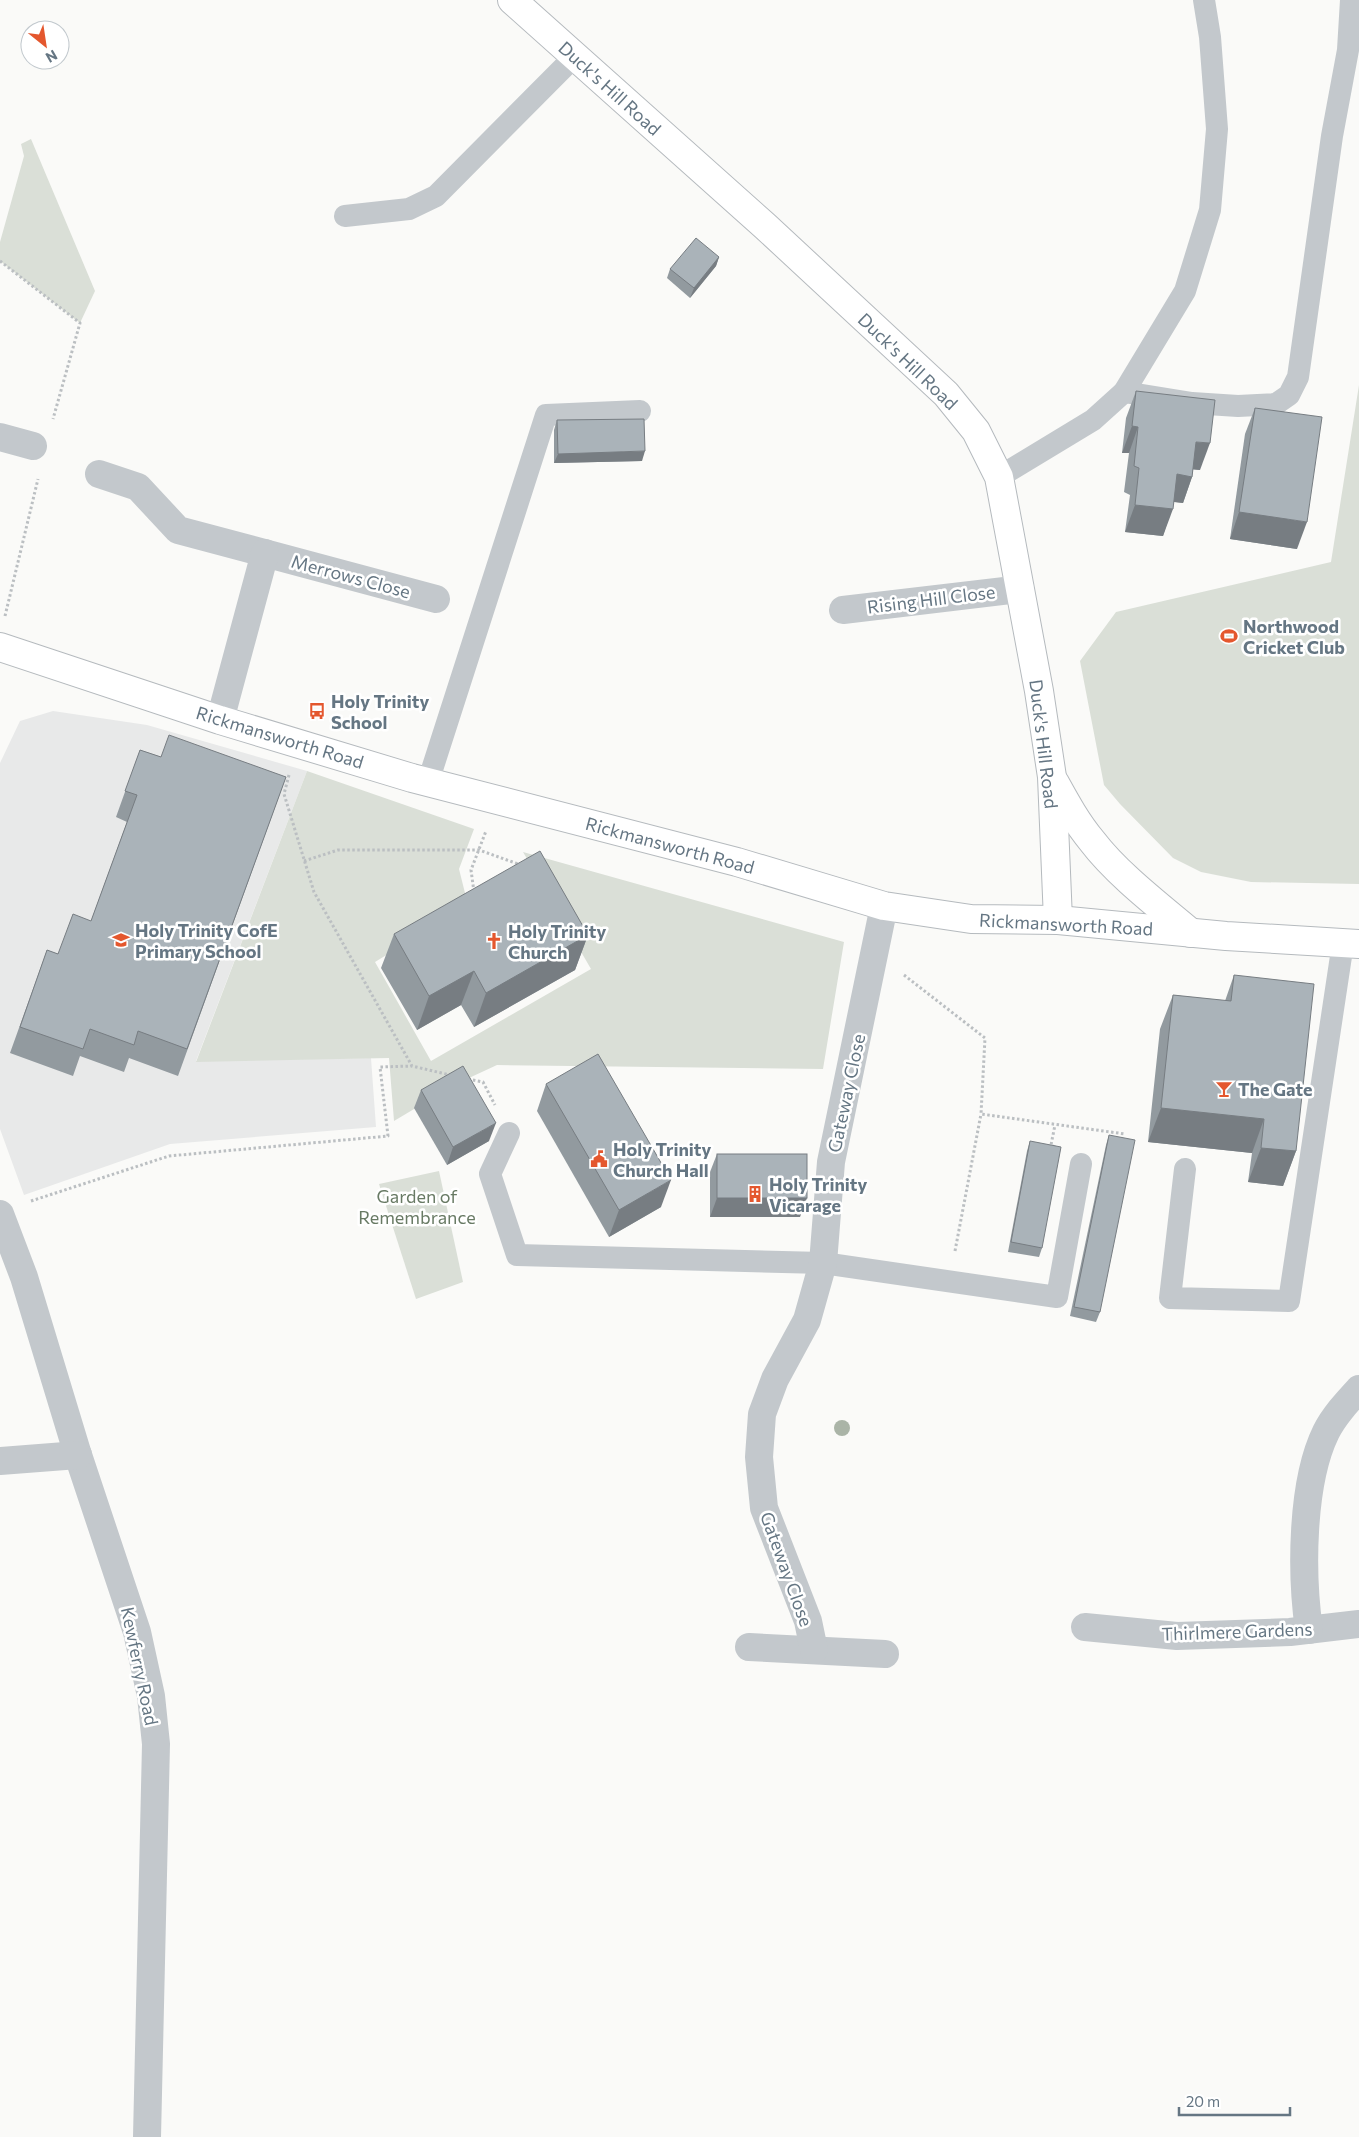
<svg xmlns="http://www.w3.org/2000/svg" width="1359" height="2137" viewBox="0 0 1359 2137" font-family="Commissioner,sans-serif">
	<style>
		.built { fill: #e8e9e9 }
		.green { fill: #dadfd7 }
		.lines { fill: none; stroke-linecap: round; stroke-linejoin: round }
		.primary-casing { stroke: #b5babe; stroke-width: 30 }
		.path { stroke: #bbbfc2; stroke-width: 3; stroke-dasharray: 2.5 2.5; stroke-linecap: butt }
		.service { stroke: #c3c8cc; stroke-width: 22 }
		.minor { stroke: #c3c8cc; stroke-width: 28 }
		.primary { stroke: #fff; stroke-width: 28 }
		.tree { fill: #aab4a7 }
		.wall { fill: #929a9f }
		.shaded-wall { fill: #777d82 }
		.building { fill: #aab3b9; stroke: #777d82 }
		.labels { text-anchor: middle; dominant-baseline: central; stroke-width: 5; stroke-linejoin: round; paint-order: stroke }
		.street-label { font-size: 18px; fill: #657683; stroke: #fff }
		.poi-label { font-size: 18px; font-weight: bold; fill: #657683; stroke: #fff; text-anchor: start }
		.park-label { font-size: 18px; fill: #687a64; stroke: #fff }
	</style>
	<rect width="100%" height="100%" fill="#fafaf8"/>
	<!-- built -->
	<path class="built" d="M53,711L147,725L307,771L196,1061L371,1058L376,1127L170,1144L24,1195L0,1129V763L20,721Z"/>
	<!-- green -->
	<g class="green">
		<path d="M31,139L95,291L80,323L0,261V242L24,156L21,144Z"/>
		<path d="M1359,385V884L1251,882L1201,872L1173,858L1120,804L1104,785L1080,661L1116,612L1331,562Z"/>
		<path d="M307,771L474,829L459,869L468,905L375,962L431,1061L591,969L523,852L844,942L823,1069L497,1065L456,1084L394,1121L389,1058L196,1062Z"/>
		<path d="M439,1171L463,1282L416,1299L379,1184Z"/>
	</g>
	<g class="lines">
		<!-- primary casing -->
		<g class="primary-casing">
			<g id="primary">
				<path d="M512,0L765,226L946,394L976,431L999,477L1039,691L1052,777L1058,920"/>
				<path d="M0,647L220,720L412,778L737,862L884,906L971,919L1058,920L1226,936L1359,944"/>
				<path d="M1055,783C1066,803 1077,823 1092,841C1117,874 1159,906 1191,933"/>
			</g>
		</g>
		<!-- path -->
		<g class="path">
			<path d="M0,261L80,323L53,419"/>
			<path d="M5,616L38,479"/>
			<path d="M289,775L284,794L314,892L412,1066L450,1075"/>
			<path d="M304,861L338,850H479L521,865"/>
			<path d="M474,892L471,870L486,831"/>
			<path d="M904,975L985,1038L981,1114L1125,1134"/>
			<path d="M468,1079L483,1082L495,1105"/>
			<path d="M1055,1147L1051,1145L1055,1125"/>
			<path d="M31,1201L169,1156L388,1136L380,1067L412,1066"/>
			<path d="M955,1251L981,1114"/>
		</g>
		<!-- service -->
		<g class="service">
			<path d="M345,216L409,209L436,196L575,56"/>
			<path d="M1124,392L1192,403L1238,406L1276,404L1289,395L1298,377L1332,136L1348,50L1351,0"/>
			<path d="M999,477L1093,420L1124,392L1185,291L1210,210L1217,129L1210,37L1204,0"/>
			<path d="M428,782L546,415L640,411"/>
			<path d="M509,1133L490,1174L517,1255L823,1263L1057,1297L1081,1164"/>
			<path d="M1185,1169L1170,1298L1289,1301L1343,943"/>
		</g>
		<!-- minor -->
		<g class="minor">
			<path d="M0,437L33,446"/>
			<path d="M99,474L138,487L178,530L436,599"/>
			<path d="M843,610L1020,589"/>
			<path d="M220,720L265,553"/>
			<path d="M0,1214L24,1277L78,1455L137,1632L151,1696L156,1744L147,2137"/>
			<path d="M0,1461L78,1455"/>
			<path d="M1085,1627L1177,1636L1290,1632L1359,1624"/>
			<path d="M1309,1630C1301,1574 1301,1483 1326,1432C1334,1416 1347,1402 1359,1389"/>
			<path d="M749,1647L885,1654"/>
			<path d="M814,1650L808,1621L764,1508L759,1457L762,1414L775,1379L807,1320L823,1263L831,1162L884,906"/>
		</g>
		<!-- primary -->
		<use href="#primary" class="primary"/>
	</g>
	<!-- trees -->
	<circle class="tree" cx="842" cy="1428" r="8"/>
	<!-- wall -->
	<g class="wall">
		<path d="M719,257L716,266L690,298L667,278L670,269Z"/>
		<path d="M1136,391L1200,470L1193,469L1192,477L1183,503L1174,502L1163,536L1125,532L1130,495L1124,492L1129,453H1122L1126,418Z"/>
		<path d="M1255,408L1297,549L1230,539L1245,434Z"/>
		<path d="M557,420L642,461L554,463V430Z"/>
		<path d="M140,750L161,757L286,777L178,1076L129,1058L124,1072L80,1056L73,1076L10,1053L47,950L58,954L91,921L127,822L116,817Z"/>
		<path d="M394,934L588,935L575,970L474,1027L461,1005L417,1030L381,968Z"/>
		<path d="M1234,975L1296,1151L1283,1186L1248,1182L1252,1153L1148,1142L1160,1029L1173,995L1225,1001Z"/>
		<path d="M546,1084L661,1207L609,1237L537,1111Z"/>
		<path d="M421,1090L489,1141L447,1165L414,1108Z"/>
		<path d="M1109,1135L1100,1312L1096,1322L1070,1316L1106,1145Z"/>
		<path d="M1030,1141L1042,1248L1039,1257L1008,1252L1027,1151Z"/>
		<path d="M717,1154L800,1217H710V1172Z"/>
	</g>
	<!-- shaded-wall -->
	<g class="shaded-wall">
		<path d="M719,257L716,266L690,298L694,288Z"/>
		<path d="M1132,426L1138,427L1129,453H1122Z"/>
		<path d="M1196,442L1210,443L1200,470L1187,469Z"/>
		<path d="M645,451L642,461L554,463L558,454Z"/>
		<path d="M1177,474L1192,477L1183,503L1167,501Z"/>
		<path d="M1135,505L1173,509L1163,536L1125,532Z"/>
		<path d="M1239,512L1307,522L1297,549L1230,539Z"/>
		<path d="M588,935L575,970L474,1027L486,993Z"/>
		<path d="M474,971L461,1005L417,1030L429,996Z"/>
		<path d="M1161,1108L1264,1119L1252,1153L1148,1142Z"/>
		<path d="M496,1123L489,1141L447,1165L453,1147Z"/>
		<path d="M1261,1148L1296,1151L1283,1186L1248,1182Z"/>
		<path d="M671,1180L661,1207L609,1237L619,1210Z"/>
		<path d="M717,1198H807L800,1217H710Z"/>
	</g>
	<!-- building -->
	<g class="building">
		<path d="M696,238L719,257L694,288L670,269Z"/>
		<path d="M1136,391L1215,400L1210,443L1196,442L1192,477L1177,474L1173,509L1135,505L1139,468L1134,466L1138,427L1132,426Z"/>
		<path d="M1255,408L1322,417L1307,522L1239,512Z"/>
		<path d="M644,419L645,451L558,454L557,420Z"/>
		<path d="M169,735L286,777L187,1049L138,1031L134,1045L90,1029L83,1049L20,1027L47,950L58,954L73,914L91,921L137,795L125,791L140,750L161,757Z"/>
		<path d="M540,851L588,935L486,993L474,971L429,996L394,934Z"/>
		<path d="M1234,975L1314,984L1296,1151L1261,1148L1264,1119L1161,1108L1173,995L1231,1001Z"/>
		<path d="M598,1054L671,1180L619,1210L546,1084Z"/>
		<path d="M463,1066L496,1123L453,1147L421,1090Z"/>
		<path d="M1109,1135L1135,1140L1100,1312L1074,1307Z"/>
		<path d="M1030,1141L1061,1147L1042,1248L1011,1242Z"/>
		<rect x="717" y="1154" width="90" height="44"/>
	</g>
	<!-- icons -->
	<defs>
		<g id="stadium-bare" transform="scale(1.35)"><path d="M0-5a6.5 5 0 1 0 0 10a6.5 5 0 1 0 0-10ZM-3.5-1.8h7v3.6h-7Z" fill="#e4572e" stroke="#fff" stroke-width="2.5" paint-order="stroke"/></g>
		<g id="bus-bare" transform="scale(1.35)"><path d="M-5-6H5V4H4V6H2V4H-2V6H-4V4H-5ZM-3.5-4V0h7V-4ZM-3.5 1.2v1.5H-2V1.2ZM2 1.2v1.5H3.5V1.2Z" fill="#e4572e" stroke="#fff" stroke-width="2.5" paint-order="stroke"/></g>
		<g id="school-bare" transform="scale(1.35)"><path d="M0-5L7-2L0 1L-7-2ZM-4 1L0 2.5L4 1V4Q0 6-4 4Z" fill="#e4572e" stroke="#fff" stroke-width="2.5" paint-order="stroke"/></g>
		<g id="church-bare" transform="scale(1.35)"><path d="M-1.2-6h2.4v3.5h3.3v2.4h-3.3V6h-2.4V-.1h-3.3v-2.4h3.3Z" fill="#e4572e" stroke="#fff" stroke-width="2.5" paint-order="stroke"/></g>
		<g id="bar-bare" transform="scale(1.35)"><path d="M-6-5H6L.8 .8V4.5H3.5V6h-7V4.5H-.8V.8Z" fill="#e4572e" stroke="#fff" stroke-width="2.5" paint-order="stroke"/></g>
		<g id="civic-bare" transform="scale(1.35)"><path d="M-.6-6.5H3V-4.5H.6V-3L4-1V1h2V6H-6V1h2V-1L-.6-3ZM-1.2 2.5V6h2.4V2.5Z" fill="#e4572e" stroke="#fff" stroke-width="2.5" paint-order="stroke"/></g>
		<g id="building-bare" transform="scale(1.35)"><path d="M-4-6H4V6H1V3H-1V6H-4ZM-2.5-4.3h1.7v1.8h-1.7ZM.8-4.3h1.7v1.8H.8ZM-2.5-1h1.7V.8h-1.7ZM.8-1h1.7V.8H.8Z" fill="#e4572e" stroke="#fff" stroke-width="2.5" paint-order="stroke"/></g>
	</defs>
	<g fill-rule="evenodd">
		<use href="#stadium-bare" x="1229" y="636"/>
		<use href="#bus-bare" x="317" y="711"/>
		<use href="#school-bare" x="121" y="940"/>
		<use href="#church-bare" x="494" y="941"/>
		<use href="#bar-bare" x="1224" y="1089"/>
		<use href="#civic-bare" x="599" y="1159"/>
		<use href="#building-bare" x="755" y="1194"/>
	</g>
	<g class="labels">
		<!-- street labels -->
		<g class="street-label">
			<text transform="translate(610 88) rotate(42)">Duck's Hill Road</text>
			<text transform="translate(908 361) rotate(44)">Duck's Hill Road</text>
			<text transform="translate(351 576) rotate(15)">Merrows Close</text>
			<text transform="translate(931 599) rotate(-7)">Rising Hill Close</text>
			<text transform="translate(280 737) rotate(17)">Rickmansworth Road</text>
			<text transform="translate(1044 744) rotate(83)">Duck's Hill Road</text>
			<text transform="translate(670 845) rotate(15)">Rickmansworth Road</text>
			<text transform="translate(1066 924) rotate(3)">Rickmansworth Road</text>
			<text transform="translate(846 1093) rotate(-78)">Gateway Close</text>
			<text transform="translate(787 1569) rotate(70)">Gateway Close</text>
			<text transform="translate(1237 1631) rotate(-2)">Thirlmere Gardens</text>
			<text transform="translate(140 1666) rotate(78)">Kewferry Road</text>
		</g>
		<!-- poi labels -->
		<g class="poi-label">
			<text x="1243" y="626">Northwood<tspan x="1243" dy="21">Cricket Club</tspan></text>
			<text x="331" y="701">Holy Trinity<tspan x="331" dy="21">School</tspan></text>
			<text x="135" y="930">Holy Trinity CofE<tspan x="135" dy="21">Primary School</tspan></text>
			<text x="508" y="931">Holy Trinity<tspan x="508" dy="21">Church</tspan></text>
			<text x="1238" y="1089">The Gate</text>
			<text x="613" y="1149">Holy Trinity<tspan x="613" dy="21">Church Hall</tspan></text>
			<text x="769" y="1184">Holy Trinity<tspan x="769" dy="21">Vicarage</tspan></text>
		</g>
		<!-- park labels -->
		<g class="park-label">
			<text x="417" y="1196">Garden of<tspan x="417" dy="21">Remembrance</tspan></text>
		</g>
	</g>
	<!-- north arrow -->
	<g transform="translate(45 45) rotate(150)"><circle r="24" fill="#ffffff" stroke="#c1c8cd"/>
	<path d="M0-4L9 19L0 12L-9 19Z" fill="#e4572e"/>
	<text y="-8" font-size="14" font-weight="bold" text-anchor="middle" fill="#657683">N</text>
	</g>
	<!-- scale -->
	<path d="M1179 2107v8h111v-8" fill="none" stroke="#657683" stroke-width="2.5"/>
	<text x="1186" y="2107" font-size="15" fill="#657683" stroke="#ffffff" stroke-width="4" paint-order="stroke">20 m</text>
</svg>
